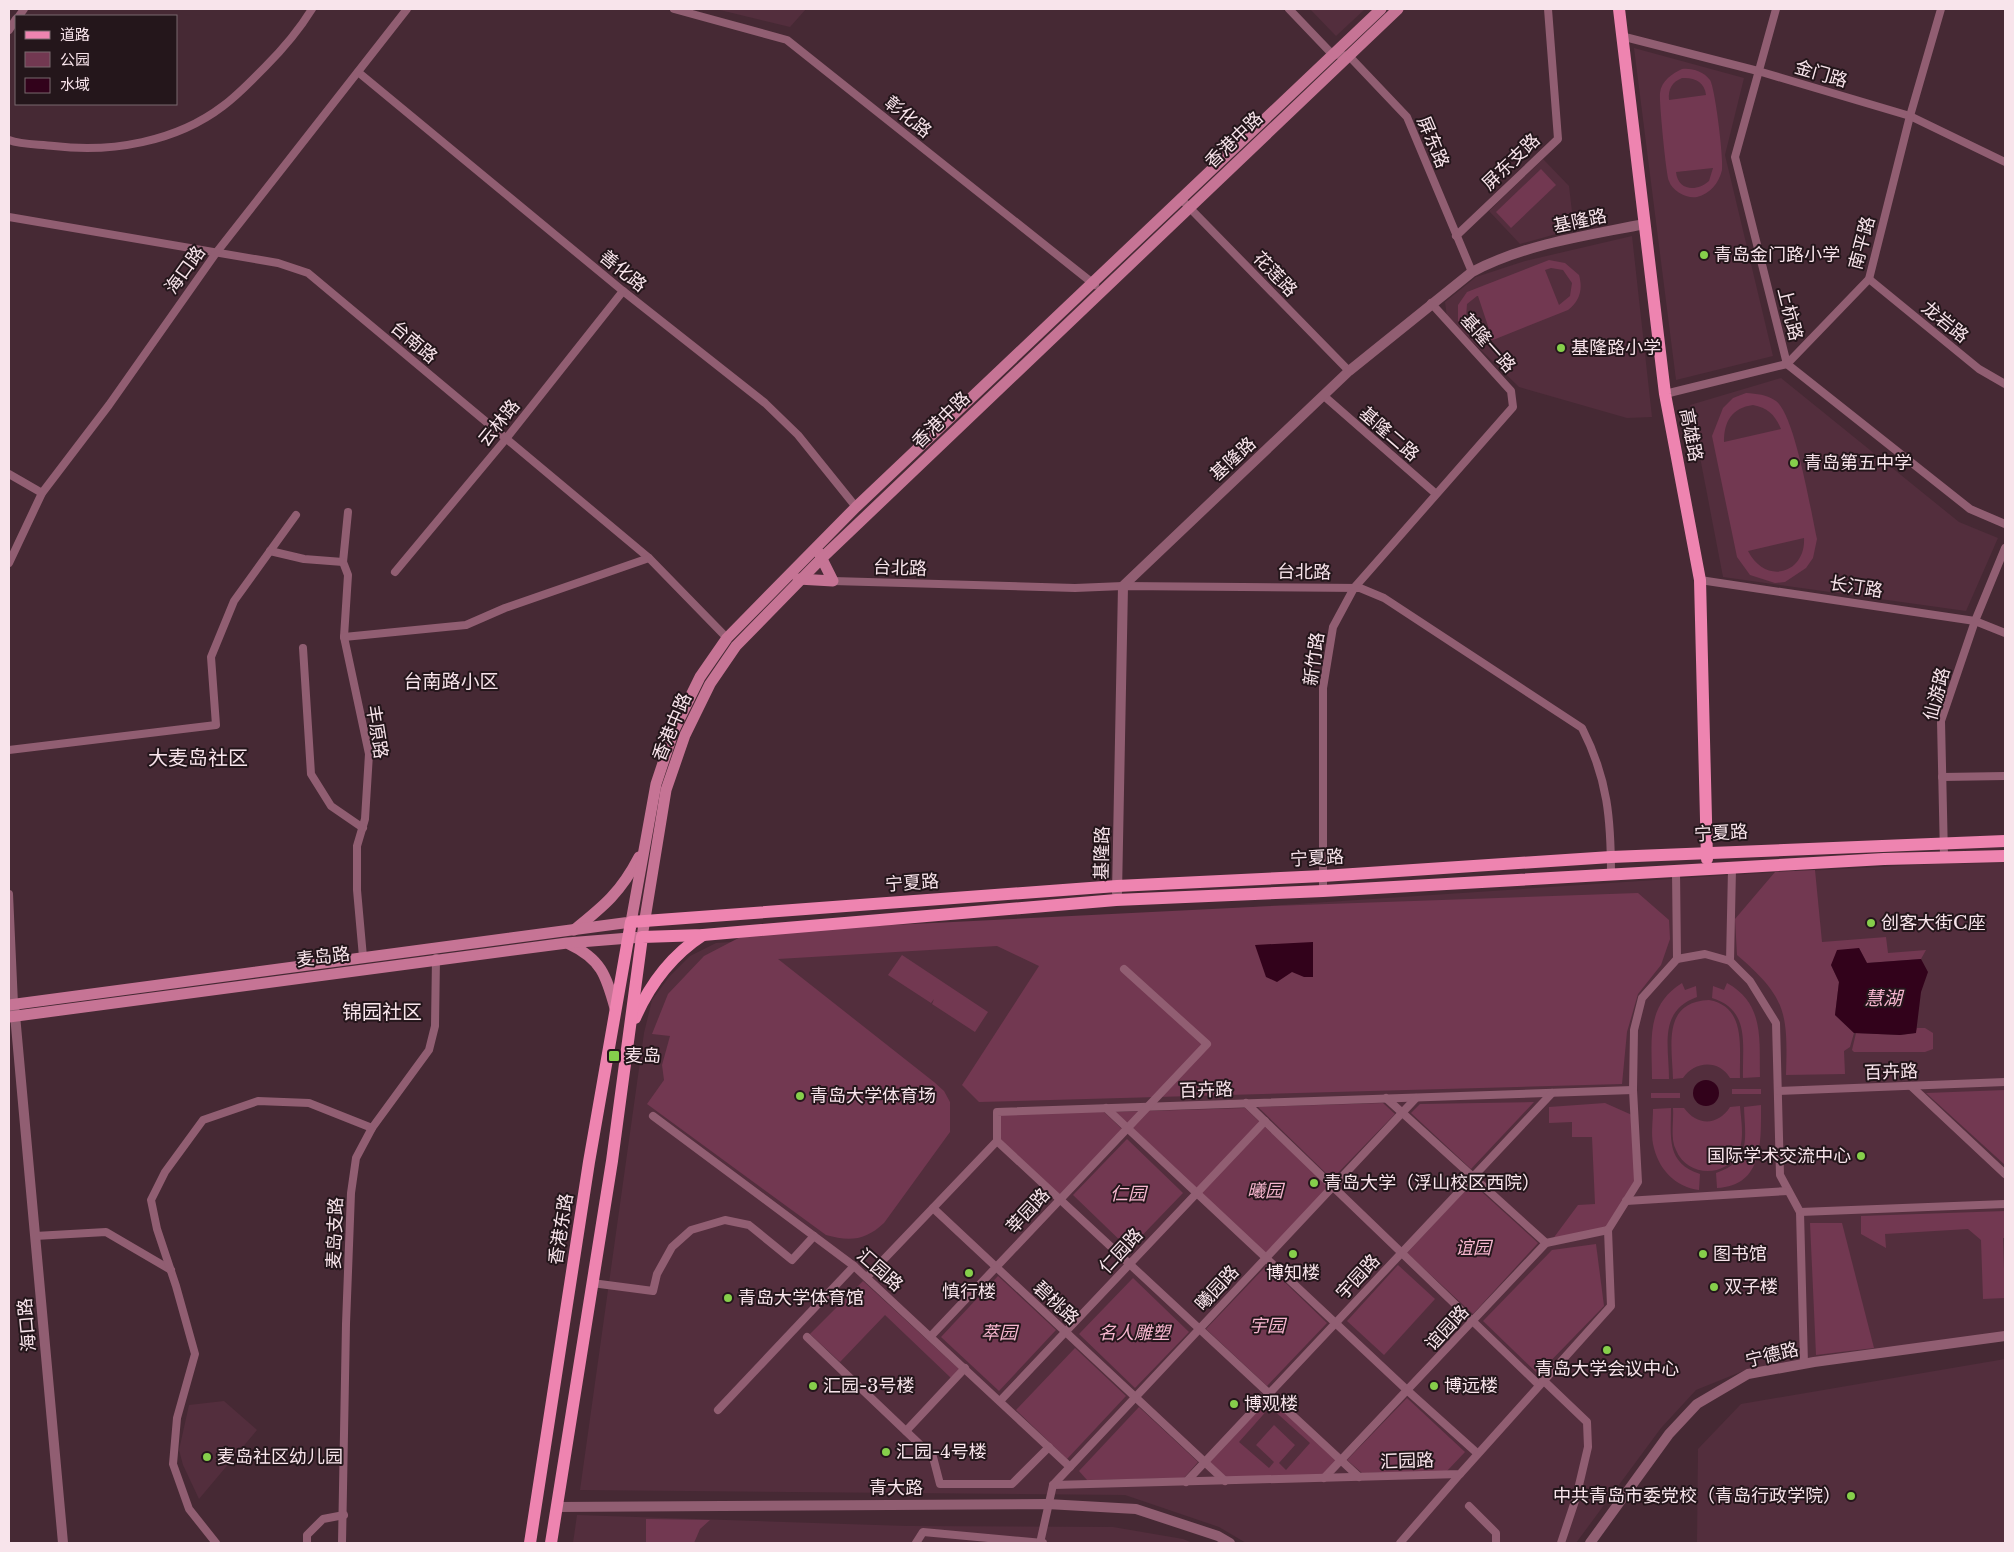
<svg xmlns="http://www.w3.org/2000/svg" width="2014" height="1552" viewBox="0 0 2014 1552" font-family="'Libre Baskerville','Noto Sans SC',serif">
	<style>
		.built { fill: #532e3d }
		.green { fill: #723851; fill-rule: evenodd }
		.water { fill: #32021b }
		.lines { fill: none; stroke-linecap: round; stroke-linejoin: round }
		.minor { stroke: #915e72; stroke-width: 8 }
		.tertiary { stroke: #915e72; stroke-width: 10 }
		.secondary { stroke: #c67495; stroke-width: 11 }
		.primary { stroke: #ee84b0; stroke-width: 12 }
		.poi-dot { fill: #86cf4b; stroke: #24161b; stroke-width: 2 }
		.labels { text-anchor: middle; dominant-baseline: central; stroke-width: 4; stroke-linejoin: round; paint-order: stroke }
		.street-label { font-size: 18px; fill: #f8e4eb; stroke: #24161b }
		.poi-label { font-size: 18px; fill: #f8e4eb; stroke: #24161b; text-anchor: start }
		.park-label { font-size: 18px; font-style: italic; fill: #f6b6ce; stroke: #24161b }
		.neighbourhood-label { font-size: 19px; fill: #f8e4eb; stroke: #24161b }
		.water-label { font-size: 19px; font-style: italic; fill: #f3b4cc; stroke: #24161b }
		.quarter-label { font-size: 20px; fill: #f8e4eb; stroke: #24161b }
	</style>
	<rect width="100%" height="100%" fill="#462934"/>
	<!-- built -->
	<g class="built">
		<path d="M716,9H806L790,27Z"/>
		<path d="M1310,9H1365L1336,36Z"/>
		<path d="M1634,48L1744,78L1725,155L1773,356L1676,380Z"/>
		<path d="M1543,159L1569,186L1574,229L1520,244L1489,211Z"/>
		<path d="M1632,236L1652,417L1627,418L1519,387L1447,317L1445,302L1476,277L1525,261Z"/>
		<path d="M1781,378L1959,522L1998,538L1966,611L1723,577L1690,405Z"/>
		<path d="M2005,863V1332L1748,1369L1696,1390L1661,1428L1576,1543H1246L1219,1527L1125,1495L580,1490L644,1033L652,1000L669,977L690,956L716,943L1730,875L1934,864Z"/>
		<path d="M2005,1359V1543H1697L1698,1449L1741,1404Z"/>
		<path d="M224,1401L257,1430L199,1499L183,1465L179,1450L189,1405Z"/>
		<path d="M577,1515L907,1526L1113,1527L1183,1539L1193,1543H573Z"/>
	</g>
	<!-- green -->
	<g class="green">
		<path d="M1682,69C1692,68 1703,71 1710,80C1715,87 1724,161 1722,170C1719,183 1710,194 1697,197C1687,199 1672,191 1669,181C1666,173 1659,101 1660,93C1661,81 1673,73 1682,69ZM1682,78C1694,77 1705,82 1706,95L1669,100C1668,89 1672,82 1682,78ZM1713,168L1709,181C1697,192 1678,191 1676,172Z"/>
		<path d="M1541,169L1556,185L1511,228L1496,212Z"/>
		<path d="M1549,260L1565,263L1579,275C1583,289 1580,301 1568,310L1493,340L1476,339L1463,329L1458,321V305L1467,292ZM1551,268L1563,270L1572,283L1570,296L1559,305L1545,270ZM1477,296H1478L1490,332L1477,331L1466,319L1467,304Z"/>
		<path d="M1746,393C1757,394 1766,394 1776,401C1795,415 1811,512 1817,539L1813,558L1806,568L1785,582L1775,583L1750,575L1737,557L1712,436L1723,408L1733,398ZM1753,405C1768,408 1775,415 1781,429L1724,442C1724,421 1732,408 1753,405ZM1804,538C1806,573 1766,586 1748,551Z"/>
		<path d="M1815,870L1822,942L1886,937L1888,953L1926,950L1921,959L1867,963L1859,948L1831,965L1839,982L1835,1015L1854,1033L1850,1047L1844,1051L1845,1074L1786,1075C1788,1012 1786,997 1737,955L1735,919L1775,872Z"/>
		<path d="M1638,893L1669,920L1670,939L1661,965L1638,994L1627,1032L1622,1084L979,1102L962,1085L1039,966L997,946L778,959L934,1082L944,1091L950,1102V1132L884,1223C866,1240 850,1242 826,1235L647,1104L664,1080L662,1065L670,1036L652,1034L668,994L704,956L750,932L1272,906Z"/>
		<path d="M902,955L988,1012L975,1032L932,1004L934,999L931,1003L888,975Z"/>
		<path d="M1682,983L1685,990L1696,986L1697,997C1658,1011 1669,1046 1669,1079H1652C1652,1041 1645,1006 1682,983Z"/>
		<path d="M1727,983C1765,1004 1759,1040 1760,1077L1743,1078C1742,1045 1751,1010 1712,998L1713,986L1724,990Z"/>
		<path d="M1709,1000C1747,1007 1739,1048 1740,1078H1730C1719,1059 1694,1061 1683,1078L1673,1079C1672,1045 1662,1002 1709,1000Z"/>
		<path d="M1917,1028H1925L1933,1033V1049L1925,1052H1854L1852,1050L1856,1033L1900,1035L1915,1033Z"/>
		<rect x="1732" y="1089" width="29" height="5"/>
		<path d="M2005,1090V1165L1926,1093Z"/>
		<rect x="1651" y="1093" width="29" height="5"/>
		<path d="M1534,1102L1471,1169L1411,1113L1420,1104Z"/>
		<path d="M1383,1103L1395,1114L1332,1179L1258,1107Z"/>
		<path d="M1605,1103L1632,1115L1636,1182L1606,1229L1552,1240L1578,1205L1595,1204L1592,1137H1572V1122L1549,1123V1107Z"/>
		<path d="M1761,1105C1761,1140 1764,1186 1717,1188L1716,1173C1752,1161 1745,1138 1744,1107Z"/>
		<path d="M1740,1106C1741,1120 1745,1140 1738,1153C1725,1178 1687,1177 1676,1150C1670,1139 1674,1120 1673,1108H1684C1697,1126 1718,1126 1730,1107Z"/>
		<path d="M1245,1108L1329,1187L1265,1254L1116,1112Z"/>
		<path d="M1671,1108C1671,1138 1666,1163 1700,1174L1699,1190C1675,1187 1658,1169 1653,1144C1651,1133 1653,1120 1653,1109Z"/>
		<path d="M1104,1112L1122,1129L1059,1195L1000,1139V1113Z"/>
		<path d="M1127,1139L1183,1193L1129,1249L1073,1195Z"/>
		<path d="M1472,1183L1538,1243L1473,1314L1407,1253Z"/>
		<path d="M2005,1211V1238H2003L2005,1298L1983,1299L1981,1240L1968,1229L1885,1234L1886,1248L1861,1234V1216Z"/>
		<path d="M1810,1223H1842L1874,1348L1816,1355Z"/>
		<path d="M1596,1244L1604,1306L1538,1374L1483,1321L1552,1250Z"/>
		<path d="M1267,1265L1327,1323L1267,1386L1206,1329Z"/>
		<path d="M1398,1265L1435,1299L1384,1355L1347,1321Z"/>
		<path d="M998,1276L1056,1330L999,1391L941,1337Z"/>
		<path d="M1133,1278L1189,1332L1135,1388L1079,1334Z"/>
		<path d="M863,1281L959,1369L951,1378L885,1315L840,1362L810,1334Z"/>
		<path d="M1075,1348L1126,1396L1067,1459L1016,1410Z"/>
		<path d="M1269,1398L1338,1460L1323,1475L1226,1478L1209,1461ZM1270,1407L1310,1443L1286,1470L1279,1463L1295,1445L1274,1425L1256,1445L1274,1462L1269,1468L1239,1442Z"/>
		<path d="M1407,1398L1465,1452L1447,1471L1362,1473L1347,1460Z"/>
		<path d="M1139,1407L1198,1462L1184,1478L1087,1480L1079,1471Z"/>
		<path d="M646,1519L710,1520L700,1529L694,1543H646Z"/>
	</g>
	<!-- water -->
	<g class="water">
		<path d="M1313,942V977H1304L1292,972L1277,982L1266,977L1255,945Z"/>
		<path d="M1859,948L1867,963L1921,959L1928,972L1921,992L1916,1033L1900,1035L1854,1033L1835,1015L1839,982L1831,965L1837,950Z"/>
		<circle cx="1706" cy="1093" r="13"/>
	</g>
	<g class="lines">
		<!-- minor -->
		<g class="minor">
			<path d="M674,9L787,40L1095,285"/>
			<path d="M1289,9L1332,54L1349,56L1407,117L1472,272"/>
			<path d="M1776,9L1735,157L1787,364L1970,509L2005,524"/>
			<path d="M19,16L24,9"/>
			<path d="M9,30L16,19"/>
			<path d="M1621,36L1758,71L1910,116L2005,162"/>
			<path d="M358,72L623,291L765,403L798,435L856,507"/>
			<path d="M9,140C22,145 39,144 54,146C111,153 176,142 223,106C238,95 251,81 265,67C282,50 299,30 312,9"/>
			<path d="M1180,198L1349,371"/>
			<path d="M9,217L278,263L308,273L649,558L727,638"/>
			<path d="M1456,236L1558,139L1548,9"/>
			<path d="M1869,279L1979,369L2005,384"/>
			<path d="M1665,394L1787,364L1869,279L1910,116L1941,9"/>
			<path d="M1324,396L1435,493"/>
			<path d="M9,474L42,493"/>
			<path d="M348,512L343,562L348,575L344,637L369,754L365,819L357,846V890L363,957"/>
			<path d="M270,551L304,559L343,562"/>
			<path d="M9,563L42,493L109,405L216,253L407,9"/>
			<path d="M395,572L505,440L623,291"/>
			<path d="M1700,580L1975,621L2005,633"/>
			<path d="M833,581L1075,588L1123,586L1360,588L1384,598L1582,728C1608,779 1611,820 1611,875"/>
			<path d="M344,637L466,625L505,608L649,558"/>
			<path d="M303,648L311,774L331,806L363,828"/>
			<path d="M9,750L216,725L211,657L234,601L296,515"/>
			<path d="M1942,777L2005,776"/>
			<path d="M1944,856L1941,721L1975,621L2005,548"/>
			<path d="M1732,869L1730,961L1750,981L1776,1023L1780,1175L1800,1212L1804,1364"/>
			<path d="M1323,891V688L1333,627L1354,588L1513,407L1511,391L1431,303"/>
			<path d="M9,894L14,1004"/>
			<path d="M1677,959L1705,954L1730,961"/>
			<path d="M1911,1086L2005,1174"/>
			<path d="M1778,1091L2005,1082"/>
			<path d="M1386,1098L1546,1243"/>
			<path d="M1246,1103L1539,1385"/>
			<path d="M1106,1108L1408,1391L1477,1453"/>
			<path d="M653,1116L854,1266L1070,1467"/>
			<path d="M997,1141L1359,1477"/>
			<path d="M1626,1201L1788,1191"/>
			<path d="M933,1208L1225,1481"/>
			<path d="M1800,1212L2005,1204"/>
			<path d="M1608,1230L1638,1182L1633,1090L1634,1030L1642,998L1677,959L1676,871"/>
			<path d="M35,1236L106,1232L171,1270"/>
			<path d="M867,1277L997,1141V1112L1633,1090"/>
			<path d="M592,1283L653,1291L657,1274L672,1247L691,1230L725,1220L749,1225L792,1260L814,1236"/>
			<path d="M931,1336L1207,1044L1124,969"/>
			<path d="M807,1337L933,1457L940,1484H1012L1049,1447"/>
			<path d="M1543,1380L1587,1422L1588,1447L1576,1498L1561,1543"/>
			<path d="M1000,1401L1265,1121"/>
			<path d="M718,1410L854,1266"/>
			<path d="M906,1431L965,1368"/>
			<path d="M1324,1478L1546,1243L1608,1230"/>
			<path d="M1186,1482L1552,1093"/>
			<path d="M1053,1485L1460,1474L1611,1306L1608,1230"/>
			<path d="M1469,1506L1496,1533V1543"/>
			<path d="M216,1543L189,1509L173,1464L177,1418L195,1354L176,1286L157,1229L151,1200L165,1172L203,1120L258,1101L309,1103L372,1128"/>
			<path d="M307,1543V1535L323,1519L344,1515"/>
			<path d="M342,1543L346,1324L351,1193L356,1158L372,1128L429,1050L435,1026L436,958"/>
			<path d="M916,1543L923,1532L1043,1543"/>
			<path d="M1040,1543L1053,1485L1416,1098"/>
			<path d="M1400,1543L1460,1474"/>
		</g>
		<!-- tertiary -->
		<g class="tertiary">
			<path d="M1117,893L1123,586L1349,371L1472,272C1524,244 1586,236 1644,224"/>
			<path d="M14,1004L63,1543"/>
			<path d="M556,1507L1047,1504L1136,1509L1218,1536L1230,1543"/>
			<path d="M1590,1543L1669,1434L1697,1404L1748,1374L1814,1362L2005,1336"/>
		</g>
		<!-- secondary -->
		<g class="secondary">
			<path d="M798,579L833,581L819,553"/>
			<path d="M574,930C604,906 621,892 639,857"/>
			<path d="M569,944C601,959 606,975 615,1008"/>
			<path d="M9,1005L631,922L656,784L674,730L700,677L727,638L856,507L1381,9"/>
			<path d="M9,1017L567,943L642,937L666,790L685,735L710,684L736,646L822,558L1398,9"/>
		</g>
		<!-- primary -->
		<g class="primary">
			<path d="M1619,9L1665,394L1700,580L1707,859"/>
			<path d="M635,1018C650,984 672,955 703,935"/>
			<path d="M530,1543L589,1162L631,922L1117,886L1323,876L1611,857L2005,841"/>
			<path d="M551,1543L612,1161L642,937L703,935L1116,900L1323,891L1884,859L2005,856"/>
		</g>
	</g>
	<!-- markers -->
	<g class="poi-dot">
		<circle cx="1704" cy="255" r="5"/>
		<circle cx="1561" cy="348" r="5"/>
		<circle cx="1794" cy="463" r="5"/>
		<circle cx="1871" cy="923" r="5"/>
		<rect x="608" y="1050" width="12" height="12" rx="2.5"/>
		<circle cx="800" cy="1096" r="5"/>
		<circle cx="1861" cy="1156" r="5"/>
		<circle cx="1314" cy="1183" r="5"/>
		<circle cx="1293" cy="1254" r="5"/>
		<circle cx="1703" cy="1254" r="5"/>
		<circle cx="969" cy="1273" r="5"/>
		<circle cx="1714" cy="1287" r="5"/>
		<circle cx="728" cy="1298" r="5"/>
		<circle cx="1607" cy="1350" r="5"/>
		<circle cx="813" cy="1386" r="5"/>
		<circle cx="1434" cy="1386" r="5"/>
		<circle cx="1234" cy="1404" r="5"/>
		<circle cx="886" cy="1452" r="5"/>
		<circle cx="207" cy="1457" r="5"/>
		<circle cx="1851" cy="1496" r="5"/>
	</g>
	<g class="labels">
		<!-- street labels -->
		<g class="street-label">
			<text transform="translate(1821 74) rotate(16)">金门路</text>
			<text transform="translate(908 117) rotate(39)">彰化路</text>
			<text transform="translate(1234 140) rotate(-44)">香港中路</text>
			<text transform="translate(1433 142) rotate(67)">屏东路</text>
			<text transform="translate(1511 162) rotate(-44)">屏东支路</text>
			<text transform="translate(1580 221) rotate(-12)">基隆路</text>
			<text transform="translate(1862 243) rotate(-75)">南平路</text>
			<text transform="translate(185 270) rotate(-54)">海口路</text>
			<text transform="translate(623 271) rotate(39)">善化路</text>
			<text transform="translate(1275 274) rotate(46)">花莲路</text>
			<text transform="translate(1790 314) rotate(76)">上杭路</text>
			<text transform="translate(1945 322) rotate(39)">龙岩路</text>
			<text transform="translate(414 342) rotate(40)">台南路</text>
			<text transform="translate(1488 343) rotate(48)">基隆一路</text>
			<text transform="translate(941 420) rotate(-44)">香港中路</text>
			<text transform="translate(499 423) rotate(-51)">云林路</text>
			<text transform="translate(1389 434) rotate(41)">基隆二路</text>
			<text transform="translate(1691 435) rotate(79)">高雄路</text>
			<text transform="translate(1233 459) rotate(-43)">基隆路</text>
			<text transform="translate(900 568) rotate(2)">台北路</text>
			<text transform="translate(1304 572) rotate(1)">台北路</text>
			<text transform="translate(1856 587) rotate(9)">长汀路</text>
			<text transform="translate(1314 659) rotate(-82)">新竹路</text>
			<text transform="translate(1937 694) rotate(-75)">仙游路</text>
			<text transform="translate(672 727) rotate(-67)">香港中路</text>
			<text transform="translate(377 732) rotate(81)">丰原路</text>
			<text transform="translate(1721 833) rotate(-3)">宁夏路</text>
			<text transform="translate(1102 853) rotate(-89)">基隆路</text>
			<text transform="translate(1317 858) rotate(-3)">宁夏路</text>
			<text transform="translate(912 883) rotate(-4)">宁夏路</text>
			<text transform="translate(323 957) rotate(-7)">麦岛路</text>
			<text transform="translate(1891 1072) rotate(-2)">百卉路</text>
			<text transform="translate(1206 1090) rotate(-2)">百卉路</text>
			<text transform="translate(1028 1211) rotate(-47)">莘园路</text>
			<text transform="translate(561 1229) rotate(-81)">香港东路</text>
			<text transform="translate(335 1233) rotate(-88)">麦岛支路</text>
			<text transform="translate(1121 1251) rotate(-47)">仁园路</text>
			<text transform="translate(880 1270) rotate(41)">汇园路</text>
			<text transform="translate(1358 1277) rotate(-47)">宇园路</text>
			<text transform="translate(1217 1288) rotate(-47)">曦园路</text>
			<text transform="translate(1056 1303) rotate(43)">碧桃路</text>
			<text transform="translate(27 1325) rotate(-95)">海口路</text>
			<text transform="translate(1447 1328) rotate(-47)">谊园路</text>
			<text transform="translate(1772 1355) rotate(-13)">宁德路</text>
			<text transform="translate(1407 1461) rotate(-2)">汇园路</text>
			<text x="896" y="1488">青大路</text>
		</g>
		<!-- poi labels -->
		<g class="poi-label">
			<text x="1714" y="255">青岛金门路小学</text>
			<text x="1571" y="348">基隆路小学</text>
			<text x="1804" y="463">青岛第五中学</text>
			<text x="1881" y="923">创客大街C座</text>
			<text x="625" y="1056">麦岛</text>
			<text x="810" y="1096">青岛大学体育场</text>
			<text x="1851" y="1156" text-anchor="end">国际学术交流中心</text>
			<text x="1324" y="1183">青岛大学（浮山校区西院）</text>
			<text x="1713" y="1254">图书馆</text>
			<text x="1293" y="1273" text-anchor="middle">博知楼</text>
			<text x="1724" y="1287">双子楼</text>
			<text x="969" y="1292" text-anchor="middle">慎行楼</text>
			<text x="738" y="1298">青岛大学体育馆</text>
			<text x="1607" y="1369" text-anchor="middle">青岛大学会议中心</text>
			<text x="823" y="1386">汇园-3号楼</text>
			<text x="1444" y="1386">博远楼</text>
			<text x="1244" y="1404">博观楼</text>
			<text x="896" y="1452">汇园-4号楼</text>
			<text x="217" y="1457">麦岛社区幼儿园</text>
			<text x="1841" y="1496" text-anchor="end">中共青岛市委党校（青岛行政学院）</text>
		</g>
		<!-- park labels -->
		<g class="park-label">
			<text x="1265" y="1191">曦园</text>
			<text x="1128" y="1194">仁园</text>
			<text x="1473" y="1248">谊园</text>
			<text x="1267" y="1326">宇园</text>
			<text x="999" y="1333">萃园</text>
			<text x="1134" y="1333">名人雕塑</text>
		</g>
		<!-- neighbourhood labels -->
		<g class="neighbourhood-label">
			<text x="451" y="681">台南路小区</text>
		</g>
		<!-- water labels -->
		<g class="water-label">
			<text x="1883" y="998">慧湖</text>
		</g>
		<!-- quarter labels -->
		<g class="quarter-label">
			<text x="198" y="758">大麦岛社区</text>
			<text x="382" y="1012">锦园社区</text>
		</g>
	</g>
	<!-- border -->
	<rect width="2014" height="1552" fill="none" stroke="#f8e4eb" stroke-width="20"/>
	<!-- legend -->
	<rect x="15" y="15" width="162" height="90" fill="#24161b" stroke="#79686e"/>
	<rect x="25" y="31" width="25" height="8" fill="#ee84b0" stroke="#79686e"/>
	<text x="60" y="40" font-size="15" fill="#f8e4eb">道路</text>
	<rect x="25" y="52" width="25" height="15" fill="#723851" stroke="#79686e"/>
	<text x="60" y="65" font-size="15" fill="#f8e4eb">公园</text>
	<rect x="25" y="78" width="25" height="15" fill="#32021b" stroke="#79686e"/>
	<text x="60" y="90" font-size="15" fill="#f8e4eb">水域</text>
</svg>
